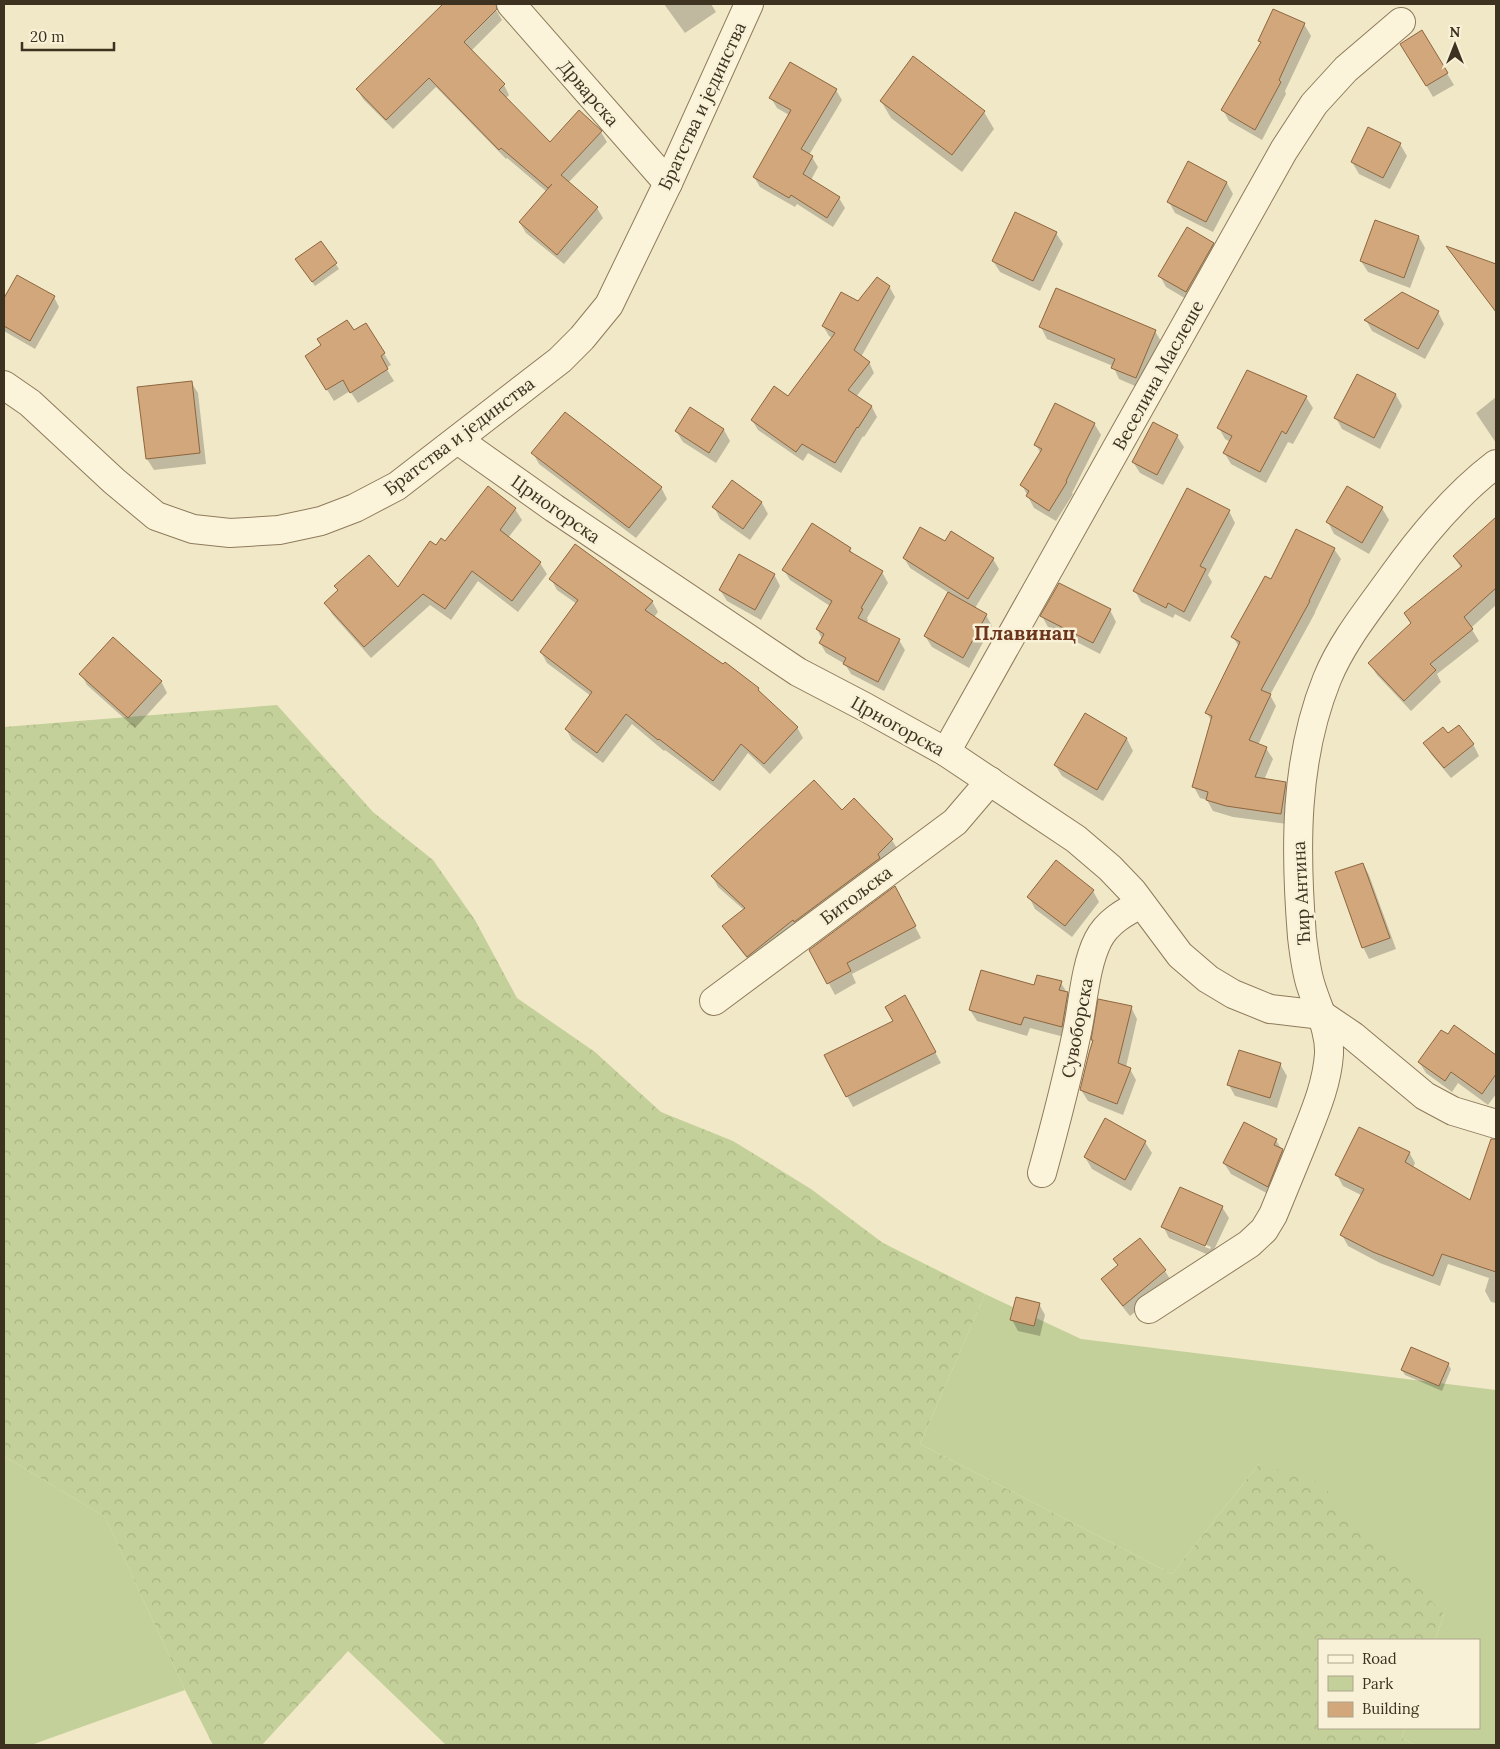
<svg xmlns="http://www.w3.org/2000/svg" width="1500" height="1749" viewBox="0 0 1500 1749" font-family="Lora,serif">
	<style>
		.green { fill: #c4d099 }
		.forest { fill: url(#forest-crowns) }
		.shadow { fill: #0003; fill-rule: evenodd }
		.building { fill: #d1a77b; stroke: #8e663f }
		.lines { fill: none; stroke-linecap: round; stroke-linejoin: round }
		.minor-casing { stroke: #8e7b5b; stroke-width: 30 }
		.minor { stroke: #fbf4db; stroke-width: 28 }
		.labels { text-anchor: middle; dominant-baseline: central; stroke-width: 5; stroke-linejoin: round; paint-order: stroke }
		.street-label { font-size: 18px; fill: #3d311f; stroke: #f8f1d7 }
		.quarter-label { font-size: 20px; font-weight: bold; fill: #6c351c; stroke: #f8f1d7 }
	</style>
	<defs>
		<pattern id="forest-crowns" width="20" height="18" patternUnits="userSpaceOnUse" patternTransform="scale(1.25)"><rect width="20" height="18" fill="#c4d099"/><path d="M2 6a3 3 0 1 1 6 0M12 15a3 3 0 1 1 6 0" fill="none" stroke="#a9b383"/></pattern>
	</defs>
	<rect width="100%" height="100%" fill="#f1e8c7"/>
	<!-- green -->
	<g class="green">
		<path d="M985,1294L1081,1339L1496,1390V1745H1415L1402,1738L1405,1728H1479V1640H1435L1444,1614L1259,1464L1172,1574L920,1444Z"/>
		<path d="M4,1456L105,1517L185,1690L31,1745H4Z"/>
	</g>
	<!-- forest -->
	<path class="forest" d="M277,705L373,812L433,860L475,920L517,998L595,1052L661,1112L733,1141L811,1189L883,1243L985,1294L920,1444L1172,1574L1259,1464L1319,1482L1444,1614L1435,1640H1319V1728H1405L1402,1738L1415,1745H446L348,1651L262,1745H213L185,1690L105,1517L4,1456V727Z"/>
	<!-- shadow -->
	<g class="shadow">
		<path d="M444,4H489L496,10L502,20L471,51L504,85L509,95L506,98L550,144L580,112L601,132L607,142L568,183L597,208L603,218L564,264L526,233L520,223L547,192L507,158L506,159L436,87L393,129L363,99L357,89Z"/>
		<path d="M664,4H711L716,12L685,33Z"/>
		<path d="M1304,24L1311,36L1285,91L1286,94L1262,140L1229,121L1223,110L1262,44L1260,41Z"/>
		<path d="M1422,32L1454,85L1433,97L1402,44Z"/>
		<path d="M914,58L984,112L994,129L962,172L891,118L881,101Z"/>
		<path d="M836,90L842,100L809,155L812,157L818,167L811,180L839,198L845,208L833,227L797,204L795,207L760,187L754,177L789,115L777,108L771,98Z"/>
		<path d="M1400,144L1407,156L1390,189L1359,174L1352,162Z"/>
		<path d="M1189,163L1227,183L1233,194L1213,232L1175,213L1169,202Z"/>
		<path d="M1056,233L1063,244L1040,291L1000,272L993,261Z"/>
		<path d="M1419,237L1425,248L1410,288L1368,272L1361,261Z"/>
		<path d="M321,242L339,269L315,286L300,265Z"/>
		<path d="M1213,244L1220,255L1193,303L1166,287L1160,276Z"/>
		<path d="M1449,248L1496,265V306L1493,308Z"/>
		<path d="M17,277L54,297L59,307L35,349L4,331V301Z"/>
		<path d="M889,286L895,297L861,357L869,362L874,373L856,397L872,407L877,417L864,437L863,436L841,473L808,453L803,461L758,430L752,420L788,397L832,338L829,336L823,326L858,303Z"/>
		<path d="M1438,312L1444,324L1425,359L1372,331L1366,320Z"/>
		<path d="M366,324L391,365L386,368L394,381L358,403L350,391L334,401L313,367L322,346L353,332Z"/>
		<path d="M1041,327L1155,331L1162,343L1142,389L1119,379L1113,366L1047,339Z"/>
		<path d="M191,382L198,393L206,464L154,470L147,459Z"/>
		<path d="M1396,395L1402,406L1380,449L1342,429L1336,418Z"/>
		<path d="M1306,397L1313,408L1293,444L1288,442L1266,483L1231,464L1224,452L1230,442L1225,439L1219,428Z"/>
		<path d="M1496,397V443L1476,413Z"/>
		<path d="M1094,423L1101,435L1072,493L1073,494L1056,521L1034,508L1022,485L1041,454L1036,445Z"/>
		<path d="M724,430L730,441L716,463L683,442L676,431Z"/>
		<path d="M1177,436L1184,447L1163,485L1140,473L1133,462Z"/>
		<path d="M533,453L661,487L667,499L636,538L539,464Z"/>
		<path d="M732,482L762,503L768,514L750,540L720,519L714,507Z"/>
		<path d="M488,488L515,509L522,520L508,538L540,563L547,574L518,612L478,581L451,620L430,605L371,658L332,614L326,603L398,590L446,542Z"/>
		<path d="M1348,488L1382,508L1389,520L1369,554L1334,534L1328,522Z"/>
		<path d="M1229,511L1235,523L1208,575L1212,582L1190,622L1175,614L1173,618L1141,602L1135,591Z"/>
		<path d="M1492,523L1496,527V605L1471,628L1479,641L1437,674L1441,682L1411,711L1377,675L1370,664L1411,624L1405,614L1461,568L1454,557Z"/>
		<path d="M946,543L993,559L999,569L975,608L986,615L992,626L969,668L932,647L925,636L949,593L910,568L904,558Z"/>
		<path d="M850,549L854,556L882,572L888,583L867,618L868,621L866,623L899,640L905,650L884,691L851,674L845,664L826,653L820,643L822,639L817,629L830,606L790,580L784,570Z"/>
		<path d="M1334,549L1341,559L1315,612V613L1270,695L1276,706L1258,745L1266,748L1273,759L1264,780L1285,783L1291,794L1287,824L1233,817L1213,811L1207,800L1200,798L1194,787L1212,722L1207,713L1239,647L1233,637L1271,581Z"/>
		<path d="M774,574L780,586L761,620L727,601L720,590Z"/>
		<path d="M551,579L652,601L658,612L654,617L758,689L761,694L797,727L803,738L770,774L748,753L720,791L665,750L664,751L632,724L603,763L572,740L566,729L591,696L547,663L541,652L577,604L557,590Z"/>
		<path d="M1110,610L1116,622L1100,654L1048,627L1042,616Z"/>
		<path d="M81,674L161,681L167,693L135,728L87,685Z"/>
		<path d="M1085,715L1127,739L1133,751L1103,801L1062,776L1055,765Z"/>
		<path d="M1448,735L1473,744L1479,756L1451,778L1431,754L1425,743Z"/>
		<path d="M842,812L892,840L898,850L754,967L730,937L724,926L744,910L718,887L712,876Z"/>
		<path d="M1363,864L1369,875L1396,949L1369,959L1363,947Z"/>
		<path d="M1093,891L1099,902L1072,937L1035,909L1029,897Z"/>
		<path d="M901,899L921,938L852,974L856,983L835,995L811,950Z"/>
		<path d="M1061,983L1074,1004L1068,1038L1030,1028L1027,1036L977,1021L970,1010L1035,987Z"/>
		<path d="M1131,1007L1137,1019L1126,1067L1130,1069L1136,1080L1123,1115L1088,1101L1081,1090L1094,1042L1093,1040Z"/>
		<path d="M911,1008L941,1063L853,1107L847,1096Z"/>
		<path d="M1455,1027L1496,1056V1094L1488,1105L1458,1083L1452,1092L1426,1073L1419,1062L1448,1036Z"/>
		<path d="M1280,1064L1287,1076L1277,1108L1235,1096L1229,1085Z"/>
		<path d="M1276,1140L1289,1162L1274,1197L1231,1174L1224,1163Z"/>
		<path d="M1145,1142L1152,1153L1131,1191L1092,1169L1085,1157Z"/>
		<path d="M1409,1152L1415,1163L1413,1168L1470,1201L1480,1172L1496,1178V1303L1491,1302L1485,1291L1489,1278L1448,1264L1440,1286L1380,1263L1348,1246L1342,1235L1363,1196L1343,1186L1337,1175Z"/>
		<path d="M1222,1207L1229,1218L1211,1256L1169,1238L1163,1226ZM1171,1229L1211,1247L1210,1249L1171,1232Z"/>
		<path d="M1165,1271L1172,1282L1130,1316L1109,1290L1103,1279Z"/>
		<path d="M1039,1304L1045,1315L1040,1336L1018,1331L1012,1320Z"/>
		<path d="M1448,1364L1451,1369L1442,1391L1405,1375L1402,1370Z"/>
	</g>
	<!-- building -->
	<g class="building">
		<path d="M443,4H496L497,9L464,42L505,84L499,90L550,142L579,110L602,131L561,175L598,207L557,255L519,222L552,184L548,188L501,148L499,150L429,78L386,120L356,89Z"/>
		<path d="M1273,9L1305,23L1279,80L1281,82L1255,130L1221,110L1261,42L1258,41Z"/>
		<path d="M1422,30L1448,73L1426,86L1400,44Z"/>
		<path d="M913,56L985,111L952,155L880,101Z"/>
		<path d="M790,62L837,89L801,149L813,156L803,174L840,197L827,218L791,195L789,198L753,177L791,110L769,98Z"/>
		<path d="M1368,127L1401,143L1383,178L1351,162Z"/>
		<path d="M1188,161L1227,182L1206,222L1167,202Z"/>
		<path d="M1015,212L1057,232L1033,281L992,261Z"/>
		<path d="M1375,220L1419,236L1404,278L1360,261Z"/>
		<path d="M1187,227L1214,243L1186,292L1158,276Z"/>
		<path d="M321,241L337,263L312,282L295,259Z"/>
		<path d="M1446,246L1496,264V312Z"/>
		<path d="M17,275L55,296L30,341L4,326V298Z"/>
		<path d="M877,277L890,286L854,350L870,362L848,390L872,406L858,428L857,427L835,463L802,444L796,452L751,420L774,386L788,396L835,333L822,326L841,292L858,301Z"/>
		<path d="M1056,288L1156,330L1136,378L1111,368L1115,359L1039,327Z"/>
		<path d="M1402,292L1439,311L1418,349L1364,320Z"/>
		<path d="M347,320L354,330L366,323L385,353L381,356L388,369L350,393L343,380L326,390L305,356L321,345L317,339Z"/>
		<path d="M1247,370L1307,396L1286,434L1282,431L1260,472L1223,453L1232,436L1217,428Z"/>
		<path d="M1357,374L1396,394L1374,438L1334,418Z"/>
		<path d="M192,381L200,453L146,459L137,387Z"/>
		<path d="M1055,403L1095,423L1066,481L1067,482L1049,511L1026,496L1029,491L1020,485L1042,449L1034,445Z"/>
		<path d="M690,407L724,429L709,453L675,431Z"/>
		<path d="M565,412L662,487L629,528L531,453Z"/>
		<path d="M1153,422L1178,435L1157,475L1132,462Z"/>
		<path d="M732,480L762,502L743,529L712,507Z"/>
		<path d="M488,486L516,508L500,530L541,562L512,601L472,571L445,609L423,594L364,647L324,603L338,590L334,586L369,555L398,587L430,541L436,545L441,538L445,541Z"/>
		<path d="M1347,486L1383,507L1362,543L1326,522Z"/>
		<path d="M1187,488L1230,510L1200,566L1206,569L1184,612L1168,603L1166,608L1133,591Z"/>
		<path d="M1496,517V588L1464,617L1473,629L1430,664L1436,670L1404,701L1368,663L1411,623L1404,613L1462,566L1453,556Z"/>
		<path d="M812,523L851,548L849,551L883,571L861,608L863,609L858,618L900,639L878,682L843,664L846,658L819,643L824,634L816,629L832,601L782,570Z"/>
		<path d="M920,527L945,541L951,531L994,558L968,599L903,558Z"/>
		<path d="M1296,529L1335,548L1309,601H1310L1261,690L1271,694L1249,740L1267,747L1255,777L1286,782L1281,814L1226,806L1206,800L1208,792L1192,787L1212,716L1205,713L1240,642L1231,637L1265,576L1271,579Z"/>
		<path d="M575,544L653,601L645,610L723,664L725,662L759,688L758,690L798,727L764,764L741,744L713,781L659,739L658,740L626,714L597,753L565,729L592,692L540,652L578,600L549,579Z"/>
		<path d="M739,554L775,574L755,610L719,590Z"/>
		<path d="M1059,583L1111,609L1093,643L1040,616Z"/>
		<path d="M948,592L987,614L963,658L924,636Z"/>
		<path d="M113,637L162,681L128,718L79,674Z"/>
		<path d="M1085,713L1127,738L1097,790L1054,765Z"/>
		<path d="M1459,725L1474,744L1444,768L1423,743L1443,727L1448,733Z"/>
		<path d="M814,780L842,810L854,798L893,839L878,854L880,858L794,922L793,920L747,957L722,926L745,908L711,876Z"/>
		<path d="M1056,860L1094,890L1065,926L1027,897Z"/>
		<path d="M1363,863L1390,938L1362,948L1335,872Z"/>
		<path d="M895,886L916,926L847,963L851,971L827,984L809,950Z"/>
		<path d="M981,970L1034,985L1037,975L1062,981L1059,990L1068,992L1062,1027L1024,1017L1021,1025L969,1010Z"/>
		<path d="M905,995L936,1052L846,1097L824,1055L893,1021L885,1007Z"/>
		<path d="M1098,999L1132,1006L1118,1063L1131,1068L1117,1104L1080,1090L1089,1053L1093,1040H1091Z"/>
		<path d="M1454,1025L1496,1055V1074L1482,1094L1451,1072L1445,1081L1418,1062L1441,1030L1448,1034Z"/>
		<path d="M1239,1050L1281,1063L1270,1098L1227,1085Z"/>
		<path d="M1105,1118L1146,1141L1125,1180L1084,1157Z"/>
		<path d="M1244,1122L1277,1139L1274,1145L1283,1149L1268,1187L1223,1163Z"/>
		<path d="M1359,1127L1410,1152L1405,1162L1470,1200L1491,1139H1496V1272L1442,1254L1433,1276L1373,1252L1340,1235L1364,1189L1335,1175Z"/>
		<path d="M1180,1187L1223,1206L1205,1246L1161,1227Z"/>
		<path d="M1140,1238L1166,1270L1123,1306L1101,1279L1118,1265L1113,1259Z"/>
		<path d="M1016,1297L1040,1303L1034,1326L1010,1320Z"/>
		<path d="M1411,1347L1449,1363L1439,1386L1401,1370Z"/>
	</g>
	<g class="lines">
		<!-- minor casing -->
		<g class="minor-casing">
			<g id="minor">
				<path d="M511,4L668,183"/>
				<path d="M4,385L30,403L114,481L156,516L193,529L230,533L279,530L321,521L355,508L397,486L560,360L582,338L609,305L668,183L749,4"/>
				<path d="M458,440L554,508L798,672L865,707L946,752L1076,839L1110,868L1133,892L1180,955L1208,979L1233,994L1270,1009L1322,1015L1353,1036L1425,1096L1453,1111L1496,1124"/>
				<path d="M946,752L1284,150L1314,104L1346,69L1401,22"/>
				<path d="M714,1001L955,822L990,781"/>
				<path d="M1042,1173C1055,1126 1067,1080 1077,1032C1083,1004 1085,966 1098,940C1107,922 1125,912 1141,904"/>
				<path d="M1149,1309L1249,1244L1264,1230L1273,1215C1283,1191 1293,1166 1303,1142C1314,1114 1327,1085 1329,1054C1330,1030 1318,1009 1311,986C1306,971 1304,954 1302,937C1295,850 1294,761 1327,679C1342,642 1369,609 1392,577C1422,535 1455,495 1496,464"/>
			</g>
		</g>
		<!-- minor -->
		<use href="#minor" class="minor"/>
	</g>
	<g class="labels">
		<!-- street labels -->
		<g class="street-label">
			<text transform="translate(589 93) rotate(49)">Дрварска</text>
			<text transform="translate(702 106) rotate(-65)">Братства и јединства</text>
			<text transform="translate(1158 375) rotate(-61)">Веселина Маслеше</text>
			<text transform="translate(459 436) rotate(-37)">Братства и јединства</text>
			<text transform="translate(556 509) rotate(35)">Црногорска</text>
			<text transform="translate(898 726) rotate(29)">Црногорска</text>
			<text transform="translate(1301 893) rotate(-93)">Ћир Антина</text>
			<text transform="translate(856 895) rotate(-37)">Битољска</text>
			<text transform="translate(1077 1028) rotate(-79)">Сувоборска</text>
		</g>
		<!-- quarter labels -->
		<g class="quarter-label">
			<text x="1025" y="632">Плавинац</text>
		</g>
	</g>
	<!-- border -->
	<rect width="1500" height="1749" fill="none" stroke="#3d311f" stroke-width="10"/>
	<!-- legend -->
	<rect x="1318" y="1639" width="162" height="90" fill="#f8f1d7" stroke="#ada48d"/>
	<rect x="1328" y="1655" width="25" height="8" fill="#fbf4db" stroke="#ada48d"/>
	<text x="1362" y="1664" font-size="15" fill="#3d311f">Road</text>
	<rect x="1328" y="1676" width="25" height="15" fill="#c4d099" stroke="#ada48d"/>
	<text x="1362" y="1689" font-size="15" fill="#3d311f">Park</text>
	<rect x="1328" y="1702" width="25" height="15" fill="#d1a77b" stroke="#ada48d"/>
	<text x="1362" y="1714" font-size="15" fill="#3d311f">Building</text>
	<!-- north arrow -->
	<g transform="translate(1455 45)" stroke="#f8f1d7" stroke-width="4" paint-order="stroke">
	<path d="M0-4L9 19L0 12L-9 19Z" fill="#3d311f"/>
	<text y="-8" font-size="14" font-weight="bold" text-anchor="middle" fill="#3d311f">N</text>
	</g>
	<!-- scale -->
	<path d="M22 42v8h92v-8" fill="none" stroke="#3d311f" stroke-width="2.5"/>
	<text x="30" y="42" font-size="15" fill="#3d311f" stroke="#f8f1d7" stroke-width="4" paint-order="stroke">20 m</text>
</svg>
